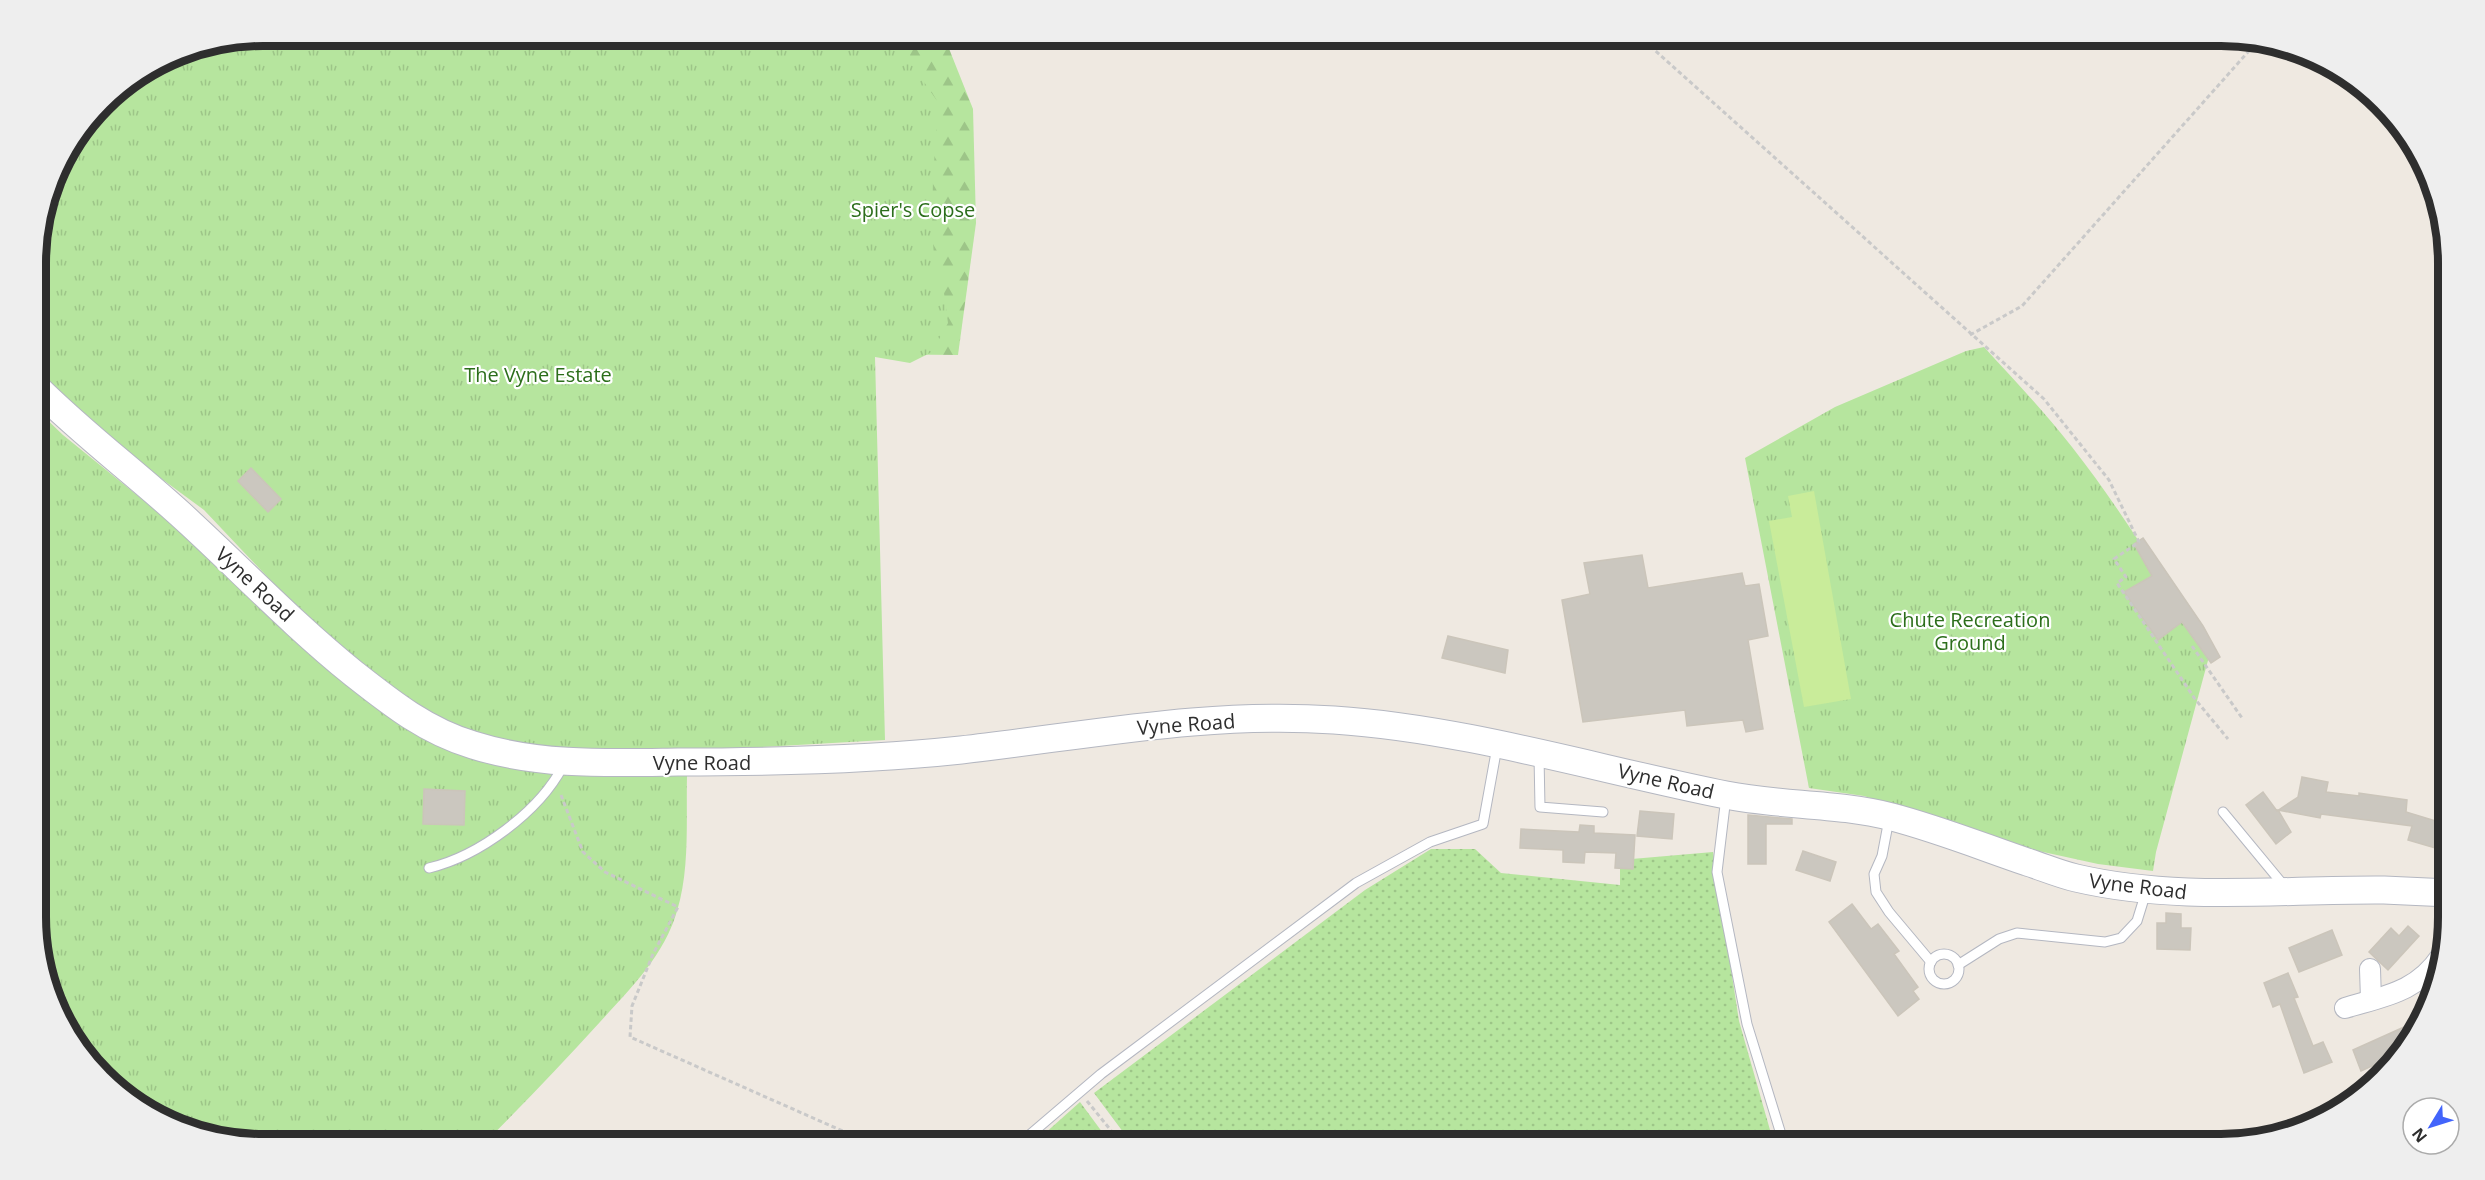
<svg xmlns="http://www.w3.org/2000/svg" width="2485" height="1180" viewBox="0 0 2485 1180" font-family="'Open Sans',sans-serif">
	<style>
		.grass { fill: url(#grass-dots) }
		.forest { fill: url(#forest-firs) }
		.park { fill: url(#park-tufts) }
		.pitch { fill: #c9ec9a }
		.building { fill: #cbc7bf; stroke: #cbc5ba; stroke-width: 1.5 }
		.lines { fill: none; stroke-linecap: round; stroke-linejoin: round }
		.lane-casing { stroke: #b4b7c1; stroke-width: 11 }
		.street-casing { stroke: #b4b7c1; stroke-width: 22 }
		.secondary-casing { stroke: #b4b7c1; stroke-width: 29 }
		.path { stroke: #c9c9c9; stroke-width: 3; stroke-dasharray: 4.5 3; stroke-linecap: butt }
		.lane { stroke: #fff; stroke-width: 9 }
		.street { stroke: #fff; stroke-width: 20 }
		.secondary { stroke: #fff; stroke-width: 27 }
		.labels { text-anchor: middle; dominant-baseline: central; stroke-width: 4.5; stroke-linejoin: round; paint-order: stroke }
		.park-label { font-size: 20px; fill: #2c6e1b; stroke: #fff }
		.street-label { font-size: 20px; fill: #2e2e2e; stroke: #fff }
		.rim { fill: none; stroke: #2e2e2e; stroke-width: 8 }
	</style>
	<defs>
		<pattern id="grass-dots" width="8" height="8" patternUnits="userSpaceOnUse" patternTransform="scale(1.5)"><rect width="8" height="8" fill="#b6e59e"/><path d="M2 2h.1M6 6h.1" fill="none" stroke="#9dc588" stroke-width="1.8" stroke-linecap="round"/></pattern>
		<pattern id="forest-firs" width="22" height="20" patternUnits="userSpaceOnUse" patternTransform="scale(1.5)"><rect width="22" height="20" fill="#b6e59e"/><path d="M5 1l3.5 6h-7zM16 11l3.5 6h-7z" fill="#9dc588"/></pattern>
		<pattern id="park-tufts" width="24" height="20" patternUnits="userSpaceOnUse" patternTransform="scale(1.5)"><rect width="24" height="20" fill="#b6e59e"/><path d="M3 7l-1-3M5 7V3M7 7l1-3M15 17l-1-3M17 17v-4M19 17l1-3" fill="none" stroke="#9dc588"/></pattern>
	</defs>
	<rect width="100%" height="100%" fill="#efe9e1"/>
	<!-- grass -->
	<g class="grass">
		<path d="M1431,849H1475L1501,873L1620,885V860L1713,852L1739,1021L1774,1144H1132L1094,1093L1365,890Z"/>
		<path d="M1080,1102L1111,1144H1033Z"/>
	</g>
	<!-- forest -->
	<path class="forest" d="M849,36H944L973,109L976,223L958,355L853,354Z"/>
	<!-- park -->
	<g class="park">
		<path d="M264,36H905C909,63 923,80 938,102L933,179L932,230L935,268L939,288L944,293L948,323L932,352L910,363L875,357L885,740L674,752L547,747L468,734L380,684L312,624L204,510L151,471L118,450L37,378V249L59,163L113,93L177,53Z"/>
		<path d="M1984,347C2014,380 2045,412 2072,447C2123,512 2166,584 2210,653L2156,852L2153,871L2098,864L2034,850L1864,796L1809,788L1745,458L1835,407L1966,351Z"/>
		<path d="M37,410L63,435L180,530L391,718L687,775C686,819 690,869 677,911C664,956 630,989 600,1022C562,1064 523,1104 484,1144H264L176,1127L125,1097L83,1055L53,1003L38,946Z"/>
	</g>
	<!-- pitch -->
	<path class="pitch" d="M1814,491L1851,699L1804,707L1769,521L1792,517L1788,496Z"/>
	<!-- building -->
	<g class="building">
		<path d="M251,468L281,499L268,512L238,481Z"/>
		<path d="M2143,538L2203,626L2220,657L2211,663L2182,622L2158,640L2124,592L2152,576L2134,544Z"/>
		<path d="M1642,555L1648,588L1742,573L1745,586L1759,584L1768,636L1748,640L1763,729L1746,732L1743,720L1687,726L1685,710L1583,722L1562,600L1590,594L1584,563Z"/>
		<path d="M1448,636L1508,650L1505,673L1442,658Z"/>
		<path d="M2302,777L2328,782L2326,792L2359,796V793L2407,800L2406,812L2449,825V852L2408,840L2412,826L2321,814L2320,818L2278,810L2291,832L2276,844L2246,805L2263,792L2277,811L2298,797Z"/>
		<path d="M424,789L465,791L464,825L423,824Z"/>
		<path d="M1640,811L1674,814L1672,839L1637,836Z"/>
		<path d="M1748,815L1792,819V824H1766V864H1748Z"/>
		<path d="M1580,825L1594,826V833L1635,835L1633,869L1615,868L1616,853L1585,852L1584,863L1563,862V850L1520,848L1521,829L1579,832Z"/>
		<path d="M1803,851L1836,862L1830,881L1796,870Z"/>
		<path d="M1852,904L1871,929L1878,924L1899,951L1894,954L1918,987L1913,991L1919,999L1898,1016L1829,922Z"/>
		<path d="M2166,913L2181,914V928H2191L2190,950L2157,949V923H2166Z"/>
		<path d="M2408,926L2419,936L2388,970L2369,952L2391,928L2399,936Z"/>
		<path d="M2332,930L2342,955L2299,972L2289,948Z"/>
		<path d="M2288,973L2298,997L2294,998L2313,1046L2323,1042L2332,1062L2304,1073L2280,1004L2273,1007L2264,983Z"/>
		<path d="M2422,1019L2403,1052L2361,1071L2353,1050Z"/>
	</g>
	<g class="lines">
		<!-- lane casing -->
		<g class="lane-casing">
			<g id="lane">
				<path d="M1539,756L1540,807L1603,812"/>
				<path d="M1726,797L1717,872L1747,1024L1784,1144"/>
				<path d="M2223,812L2285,887"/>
				<path d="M1889,819L1882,856L1874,874L1876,892L1889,912L1931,962"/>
				<path d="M429,868C479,856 539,812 563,766"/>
				<circle cx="1944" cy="969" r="15"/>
				<path d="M1958,965L1999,939L2017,933L2105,942L2121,938L2137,921L2146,892"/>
				<path d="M1019,1144L1101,1074L1356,883L1430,842L1483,824L1497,747"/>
			</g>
		</g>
		<!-- street casing -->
		<g class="street-casing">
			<g id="street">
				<path d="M2370,969L2371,1000"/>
				<path d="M2345,1008C2385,996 2417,992 2441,956"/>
			</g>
		</g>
		<!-- secondary casing -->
		<g class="secondary-casing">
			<path id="secondary" d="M37,388C86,437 141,477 191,524C245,574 296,627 353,673C391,703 426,731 473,745C539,766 610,763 678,762C772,762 868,760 961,750C1085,736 1209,711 1334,720C1467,729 1596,769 1726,795C1781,806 1838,803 1892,817C1938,829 1983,847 2027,862C2043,867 2059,874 2076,878C2179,902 2281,889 2384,890C2406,891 2427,892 2449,893"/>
		</g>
		<!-- path -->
		<g class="path">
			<path d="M1639,36L2044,399L2109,480L2139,542L2114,559L2126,577L2117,583L2195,699L2228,739"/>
			<path d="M1970,335L2022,306L2256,43"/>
			<path d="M2192,646L2242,718"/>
			<path d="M561,795L583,852L605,872L678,907L653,954L632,1006L630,1037L872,1144"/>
			<path d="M1087,1101L1122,1144"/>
		</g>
		<!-- lane -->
		<use href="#lane" class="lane"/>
		<!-- street -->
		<use href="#street" class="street"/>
		<!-- secondary -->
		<use href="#secondary" class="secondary"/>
	</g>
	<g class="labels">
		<!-- park labels -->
		<g class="park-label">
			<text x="913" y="209">Spier's Copse</text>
			<text x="538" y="374">The Vyne Estate</text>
			<text x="1970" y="619">Chute Recreation<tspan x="1970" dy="23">Ground</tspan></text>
		</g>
		<!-- street labels -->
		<g class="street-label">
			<text transform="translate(255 584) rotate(43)">Vyne Road</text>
			<text transform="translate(1186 724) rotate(-4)">Vyne Road</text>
			<text x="702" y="762">Vyne Road</text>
			<text transform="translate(1666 781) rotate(13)">Vyne Road</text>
			<text transform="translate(2138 886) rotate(7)">Vyne Road</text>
		</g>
	</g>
	<!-- crop -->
	<path d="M0 0H2485V1180H0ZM263 46H2221A217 217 0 0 1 2438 263V917A217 217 0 0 1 2221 1134H263A217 217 0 0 1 46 917V263A217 217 0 0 1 263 46Z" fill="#eee" fill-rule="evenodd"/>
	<path class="rim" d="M263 46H2221A217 217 0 0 1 2438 263V917A217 217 0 0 1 2221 1134H263A217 217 0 0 1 46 917V263A217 217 0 0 1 263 46Z"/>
	<!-- north arrow -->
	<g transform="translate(2431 1126) rotate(232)"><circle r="28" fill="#ffffff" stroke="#ababab" stroke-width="1.5"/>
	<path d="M0-4.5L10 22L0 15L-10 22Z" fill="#4264fb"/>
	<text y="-9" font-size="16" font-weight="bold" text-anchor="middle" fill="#2e2e2e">N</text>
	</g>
</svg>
